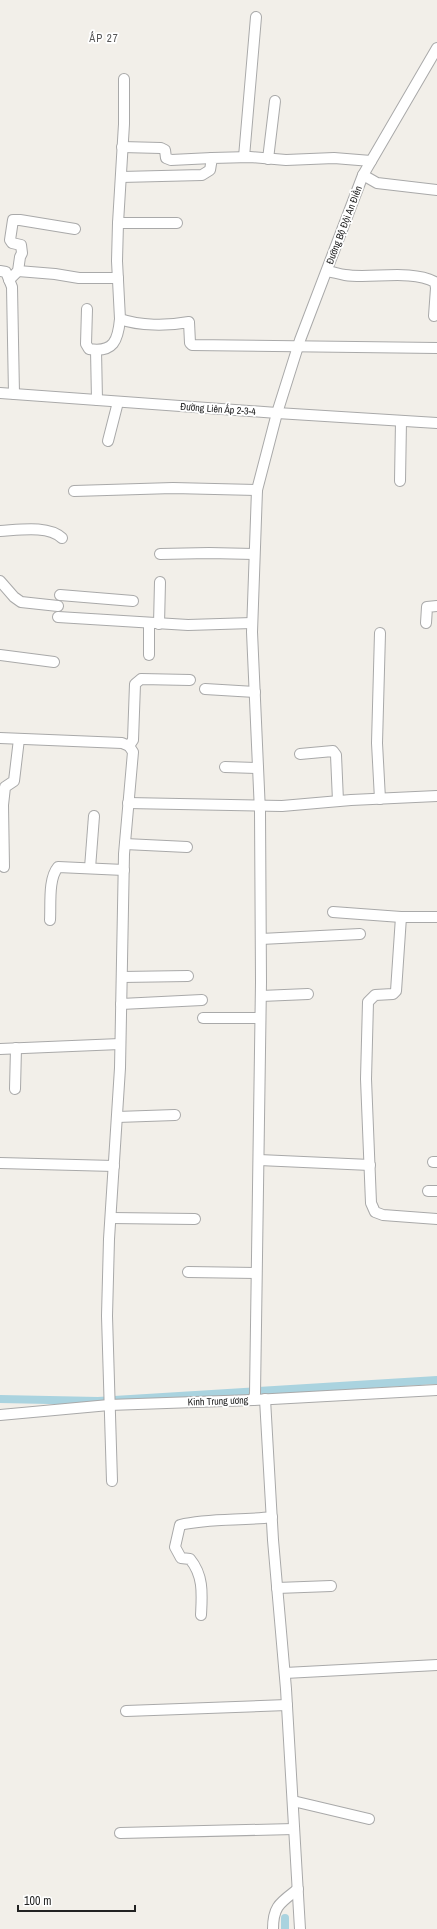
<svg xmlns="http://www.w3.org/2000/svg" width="437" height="1929" viewBox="0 0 437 1929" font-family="'Archivo Narrow',sans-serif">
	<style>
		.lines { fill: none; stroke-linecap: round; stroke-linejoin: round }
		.canal { stroke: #aad3df; stroke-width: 8 }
		.minor-casing { stroke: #a9a9a9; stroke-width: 12 }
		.minor { stroke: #fff; stroke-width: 10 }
		.labels { text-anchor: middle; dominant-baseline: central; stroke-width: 3.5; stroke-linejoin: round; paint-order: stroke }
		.street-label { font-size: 10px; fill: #222; stroke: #fff }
		.neighbourhood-label { font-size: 11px; letter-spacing: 1px; fill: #555; stroke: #fff }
	</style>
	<rect width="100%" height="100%" fill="#f2efe9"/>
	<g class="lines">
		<!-- canal -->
		<g class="canal">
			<path d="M0,1399L98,1401L437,1380"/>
			<path d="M285,1918V1929"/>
		</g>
		<!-- minor casing -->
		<g class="minor-casing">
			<g id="minor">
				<path d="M122,147L161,148L165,150L166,158L171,160L212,158"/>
				<path d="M244,157L256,17"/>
				<path d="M268,159L275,101"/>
				<path d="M363,175L377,183L437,190"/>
				<path d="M121,177L202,175L210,170L212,158L250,157L286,160L334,158L371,161"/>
				<path d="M118,223L124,124V79"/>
				<path d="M177,223H118L117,261L120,319C140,326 167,326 189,322L190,343L192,345L437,348"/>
				<path d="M0,271L6,272L12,287L14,394"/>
				<path d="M18,271L55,274L79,278H118"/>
				<path d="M327,271C333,272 339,274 345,275C371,279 411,269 435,282L436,288L434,316"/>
				<path d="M9,280L18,271L20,257L22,253L21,245L12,243L10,240L13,220H20L75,229"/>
				<path d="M87,309L86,344L89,349C114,353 118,340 120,319"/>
				<path d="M96,350L97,400"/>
				<path d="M0,393L277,413L437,423"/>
				<path d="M108,441L118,402"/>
				<path d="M400,481L401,421"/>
				<path d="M74,491L173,488L257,490"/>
				<path d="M0,531C19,530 48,525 62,538"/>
				<path d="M160,554L209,553L254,554"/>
				<path d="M0,581L14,597L21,602L58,606"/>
				<path d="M60,595L133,601"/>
				<path d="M58,617L188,625L252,623"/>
				<path d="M426,623L427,607L437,606"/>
				<path d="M159,624L160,582"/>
				<path d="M0,655L54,662"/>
				<path d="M149,655V623"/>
				<path d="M205,689L255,692"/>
				<path d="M0,738L122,743L129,746L133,752L124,854L120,1068L109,1239L107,1316L112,1481"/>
				<path d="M129,746L133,740L135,684L141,679L190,680"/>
				<path d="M300,754L333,751L336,755L338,801"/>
				<path d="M225,767L258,768"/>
				<path d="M380,799L377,743L380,633"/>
				<path d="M128,803L282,806L351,800L437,796"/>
				<path d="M125,844L187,847"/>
				<path d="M4,867L3,805L5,787L14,781L19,739"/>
				<path d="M90,868L94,816"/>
				<path d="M333,912L401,917"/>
				<path d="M437,917H401L396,991L393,994L375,995L368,1002L366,1079L371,1203L375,1212L383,1215L437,1219"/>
				<path d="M50,920C51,904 48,879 58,867L124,870"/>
				<path d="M261,939L360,934"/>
				<path d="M122,977L188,976"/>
				<path d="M261,996L308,994"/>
				<path d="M121,1004L202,1000"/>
				<path d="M203,1018H260"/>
				<path d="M0,1049L120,1044"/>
				<path d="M15,1089L16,1048"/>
				<path d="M117,1117L175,1115"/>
				<path d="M259,1160L370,1165"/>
				<path d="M433,1162H437"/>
				<path d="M0,1163L114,1166"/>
				<path d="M428,1191H437"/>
				<path d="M111,1218L195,1219"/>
				<path d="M188,1272L256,1273"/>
				<path d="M265,1399L273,1540L286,1689L300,1929"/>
				<path d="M253,1400L255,1394L261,982L260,812L252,632L257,490L277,413L300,340L363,175L437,48"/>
				<path d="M0,1415L109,1405L253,1400L437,1390"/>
				<path d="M277,1588L331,1586"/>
				<path d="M201,1615C202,1595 204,1576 190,1559L181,1558L175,1547L180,1525C210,1518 241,1521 272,1517"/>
				<path d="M285,1673L437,1665"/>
				<path d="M126,1711L287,1705"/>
				<path d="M293,1801L369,1819"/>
				<path d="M120,1833L294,1829"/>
				<path d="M273,1929C273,1906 280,1903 298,1889"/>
			</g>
		</g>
		<!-- minor -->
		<use href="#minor" class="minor"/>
	</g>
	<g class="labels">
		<!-- street labels -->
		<g class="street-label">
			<text transform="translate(344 225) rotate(-69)">Đường Bộ Đội An Điền</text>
			<text transform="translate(218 409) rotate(4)">Đường Liên Ấp 2-3-4</text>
			<text transform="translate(218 1401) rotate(-2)">Kinh Trung ương</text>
		</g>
		<!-- neighbourhood labels -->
		<g class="neighbourhood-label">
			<text x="104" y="38">ẤP 27</text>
		</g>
	</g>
	<!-- scale -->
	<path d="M18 1905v6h117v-6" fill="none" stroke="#222222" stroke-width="2"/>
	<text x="24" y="1905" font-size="12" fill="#222222" stroke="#ffffff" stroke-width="3" paint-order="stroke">100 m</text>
</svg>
